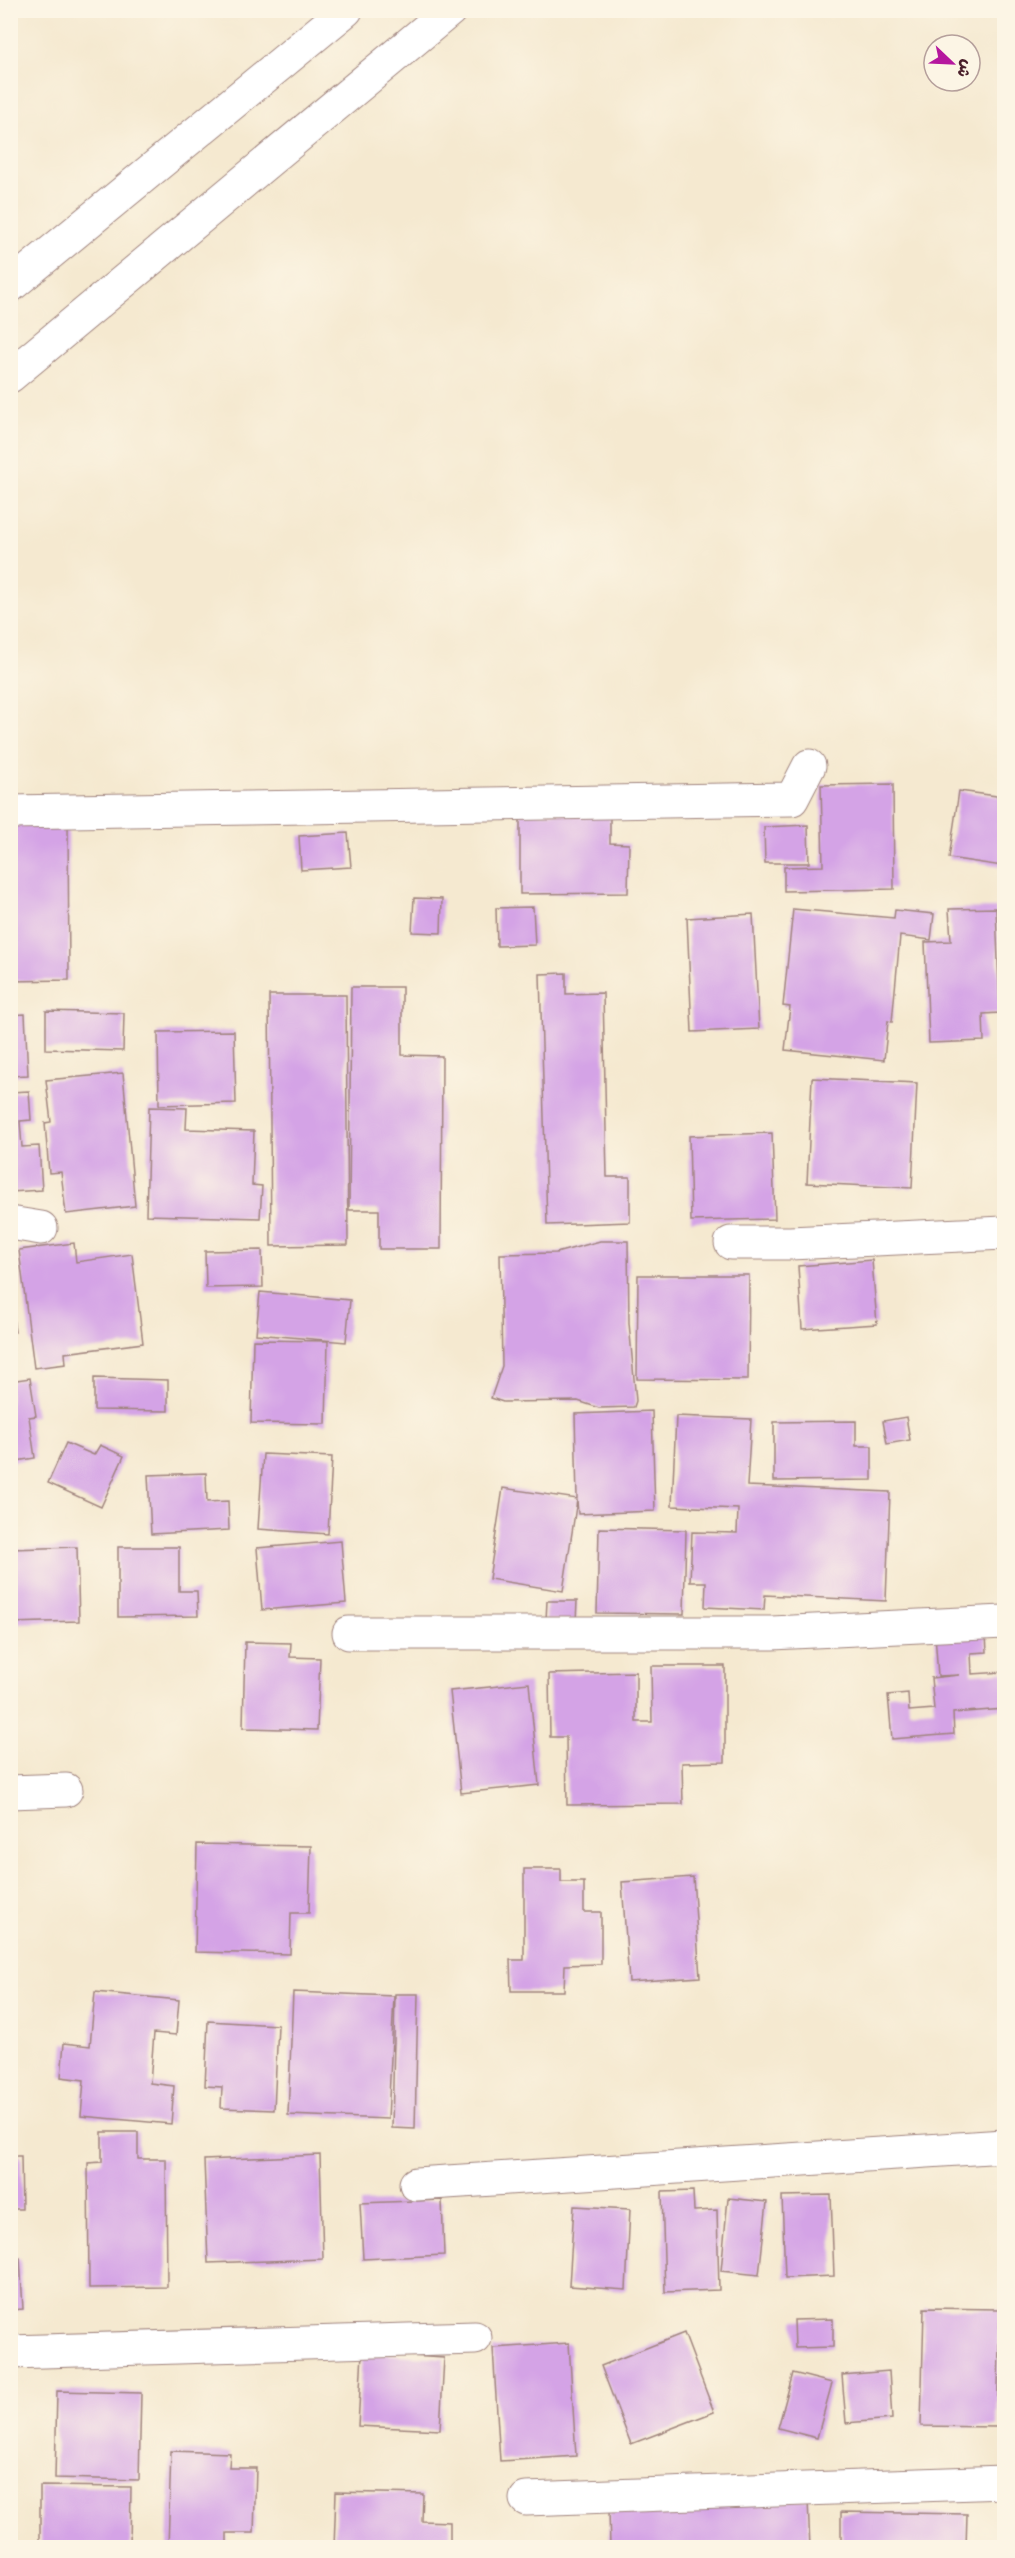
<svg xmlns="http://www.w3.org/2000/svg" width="1015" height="2558" viewBox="0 0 1015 2558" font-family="Sriracha,'Playpen Sans Arabic',sans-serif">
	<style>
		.building { fill: #d4a3e6 }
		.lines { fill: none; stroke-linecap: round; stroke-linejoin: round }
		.minor-casing { stroke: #a0847e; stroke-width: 35 }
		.secondary-casing { stroke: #a0847e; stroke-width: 35 }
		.minor { stroke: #fff; stroke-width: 33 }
		.secondary { stroke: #fff; stroke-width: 33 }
	</style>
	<rect width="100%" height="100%" fill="#fcf5e5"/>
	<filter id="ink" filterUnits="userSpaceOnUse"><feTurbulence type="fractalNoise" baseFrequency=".0167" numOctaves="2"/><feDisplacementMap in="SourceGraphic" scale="12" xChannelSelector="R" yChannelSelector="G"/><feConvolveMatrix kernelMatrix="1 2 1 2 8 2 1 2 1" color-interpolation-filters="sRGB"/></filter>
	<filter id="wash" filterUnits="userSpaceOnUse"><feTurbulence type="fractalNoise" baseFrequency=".008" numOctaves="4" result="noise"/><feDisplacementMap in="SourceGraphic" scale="24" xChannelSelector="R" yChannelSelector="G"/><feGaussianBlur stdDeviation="1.35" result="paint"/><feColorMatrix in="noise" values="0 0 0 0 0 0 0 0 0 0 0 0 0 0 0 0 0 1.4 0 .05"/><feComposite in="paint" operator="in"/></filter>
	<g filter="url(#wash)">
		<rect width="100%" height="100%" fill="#f5e9d0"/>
		<g id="blocks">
			<!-- building -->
			<g class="building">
				<path d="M893,784L894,889L784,891V867L823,866L821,785Z"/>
				<path d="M959,791L1004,797V847L1002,866L949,858Z"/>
				<path d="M610,812V843L629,844L628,893L520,894V813Z"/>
				<path d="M68,820L69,980L10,981V821Z"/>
				<path d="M808,825L809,863H765L764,827Z"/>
				<path d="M348,833L351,867L301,870L299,836Z"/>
				<path d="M414,898L442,899L441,933L412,932Z"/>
				<path d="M533,907L535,945L497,946L496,908Z"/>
				<path d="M996,908L1000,1013L983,1014L984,1041L929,1043L925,942L951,941L949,909Z"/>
				<path d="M793,909L894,918L895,910L934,914L931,940L900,936L892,1022L888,1021L884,1060L785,1050L790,1007L783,1006Z"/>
				<path d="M753,914L759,1029L692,1032L687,918Z"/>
				<path d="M566,973V994L603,993L607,1177H630V1222L547,1225L540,974Z"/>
				<path d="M351,987H402V1055L442,1056L441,1249H379V1210H349Z"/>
				<path d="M269,995H346L348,1245L271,1246Z"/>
				<path d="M46,1011L124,1013L123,1051L46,1049Z"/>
				<path d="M25,1014L28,1075L10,1076V1015Z"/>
				<path d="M234,1031L236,1103L159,1105L158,1032Z"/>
				<path d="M123,1073L135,1206L66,1214L61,1172L49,1173L45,1123L51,1122L46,1080Z"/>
				<path d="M812,1078L917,1083L912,1188L807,1183Z"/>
				<path d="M29,1091L31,1120L20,1121L22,1147L39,1146L42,1190L10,1192V1092Z"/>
				<path d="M149,1107L187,1108L186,1129L254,1131L252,1185L262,1186L260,1218L146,1215Z"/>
				<path d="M772,1133L775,1219L691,1221L689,1136Z"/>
				<path d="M600,1241H628L629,1323L636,1401L634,1407L599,1408L578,1401L503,1402L491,1398L502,1366L500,1254L556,1253Z"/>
				<path d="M74,1243L76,1262L132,1254L143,1343L65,1353L66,1364L34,1368L19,1250Z"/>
				<path d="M262,1250L263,1287L206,1288L205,1251Z"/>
				<path d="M872,1260L877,1324L802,1329L798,1266Z"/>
				<path d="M638,1275H749L748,1380L637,1379Z"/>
				<path d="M260,1292L350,1300L346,1342L256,1334Z"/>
				<path d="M10,1294L15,1332H10Z"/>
				<path d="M253,1340L328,1341L326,1424L251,1423Z"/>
				<path d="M30,1378L36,1416L29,1417L35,1458L10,1462V1381Z"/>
				<path d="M94,1378L168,1380V1411L94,1410Z"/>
				<path d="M652,1411L655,1511L578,1514L577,1500L563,1591L489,1579L503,1488L577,1499L575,1414Z"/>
				<path d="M676,1416L751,1419L747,1486L890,1492L886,1601L765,1595L764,1610L705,1607L706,1582H690L692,1532L737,1533L738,1509L672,1506Z"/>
				<path d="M906,1417L910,1440L887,1444L883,1421Z"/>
				<path d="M856,1421V1446H872V1480L774,1481V1422Z"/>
				<path d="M66,1443L94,1455L100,1445L124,1456L101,1507L48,1483Z"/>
				<path d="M263,1454L332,1457L328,1534L258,1529Z"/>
				<path d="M206,1473L207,1502L228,1501L229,1530L151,1534L148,1475Z"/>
				<path d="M599,1528L686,1530L684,1614L597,1613Z"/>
				<path d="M341,1541L346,1603L262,1610L257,1548Z"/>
				<path d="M77,1547L79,1621L10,1623V1549Z"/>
				<path d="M118,1547H179V1591H197L198,1616L118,1617Z"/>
				<path d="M547,1601H577L576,1621L546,1620Z"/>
				<path d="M985,1617L987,1652L971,1653L972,1674L1004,1672V1709L953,1713L954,1734L892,1739L888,1695L908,1693L909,1711L934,1709L931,1678L959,1675L938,1676L934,1620Z"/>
				<path d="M245,1642L291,1643L290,1657L320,1658L317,1730L243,1728Z"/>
				<path d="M651,1666H725V1762L682,1763L683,1804L567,1805L566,1737H550L549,1674L636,1672V1722H652Z"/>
				<path d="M529,1683L539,1785L461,1793L450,1691Z"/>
				<path d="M197,1844L311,1846L309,1913H291L290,1954L195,1952Z"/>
				<path d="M524,1869H561V1882H584V1912H601V1964L565,1965L564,1991H511L510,1960H524Z"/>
				<path d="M693,1877L700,1977L629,1982L622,1882Z"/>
				<path d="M95,1992L179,2000L176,2035L154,2033L150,2083L174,2086L171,2124L81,2116L84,2080L61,2077L64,2043L90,2046Z"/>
				<path d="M293,1992L394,1996L388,2119L288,2115Z"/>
				<path d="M395,1994H418L415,2129L392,2128Z"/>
				<path d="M208,2021L278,2025L274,2110L221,2108L222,2087L205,2086Z"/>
				<path d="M102,2132H138V2159H166L167,2287L89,2288L88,2163L102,2162Z"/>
				<path d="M320,2155L323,2259L208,2263L204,2160Z"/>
				<path d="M10,2156H21L22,2209H10Z"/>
				<path d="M693,2191L694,2211L717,2210L719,2290L665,2292L662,2192Z"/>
				<path d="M831,2195L834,2276L785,2278L782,2196Z"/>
				<path d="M728,2198L767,2202L759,2275L721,2271Z"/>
				<path d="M442,2200L444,2255L363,2259L360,2203Z"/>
				<path d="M574,2206L630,2209L626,2290L569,2286Z"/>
				<path d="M20,2258L23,2309L10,2310V2259Z"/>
				<path d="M924,2308L1000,2309L997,2427L921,2426Z"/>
				<path d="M833,2319V2347L795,2348L794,2320Z"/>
				<path d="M684,2333L714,2412L631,2444L601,2366Z"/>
				<path d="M569,2343L576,2456L500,2461L493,2348Z"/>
				<path d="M362,2353L444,2358L440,2430L358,2426Z"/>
				<path d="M889,2371L892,2419L846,2423L842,2375Z"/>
				<path d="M793,2373L832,2383L817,2438L778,2428Z"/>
				<path d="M57,2391L141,2393L139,2480L55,2478Z"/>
				<path d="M171,2451L230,2453L229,2468H256L254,2533H227V2548H168Z"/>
				<path d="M40,2486L131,2487L130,2548H40Z"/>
				<path d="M336,2492L423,2494L422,2521L450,2522V2548H334Z"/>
				<path d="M808,2500L810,2548H610L609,2510Z"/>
				<path d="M841,2512L967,2514L966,2548H841Z"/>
			</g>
		</g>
	</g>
	<g filter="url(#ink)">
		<use href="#blocks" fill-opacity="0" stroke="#a0847e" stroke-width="1.5"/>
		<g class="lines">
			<!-- minor casing -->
			<g class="minor-casing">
				<g id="minor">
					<path d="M10,812L792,799L809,766"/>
					<path d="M10,1223L41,1228"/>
					<path d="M731,1243H790L1004,1233"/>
					<path d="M349,1633H772L1004,1622"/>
					<path d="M10,1792L66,1790"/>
					<path d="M416,2184L1004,2146"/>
					<path d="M10,2352L475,2338"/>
					<path d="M526,2499L1004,2482"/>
				</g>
			</g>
			<!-- secondary casing -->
			<g class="secondary-casing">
				<g id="secondary">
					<path d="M10,286L346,10"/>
					<path d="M10,376L450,10"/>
				</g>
			</g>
			<!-- minor -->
			<use href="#minor" class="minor"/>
			<!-- secondary -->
			<use href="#secondary" class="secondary"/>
		</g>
	</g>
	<!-- margin -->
	<rect width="1015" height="2558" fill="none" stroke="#fcf5e5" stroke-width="36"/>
	<!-- north arrow -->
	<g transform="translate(952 63) rotate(113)"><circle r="28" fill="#fcf5e5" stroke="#b59f9b" stroke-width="1.5"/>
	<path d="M0-4.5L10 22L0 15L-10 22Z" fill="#b5179e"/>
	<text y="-9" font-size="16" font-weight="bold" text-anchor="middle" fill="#4a1f2b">ش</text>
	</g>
</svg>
